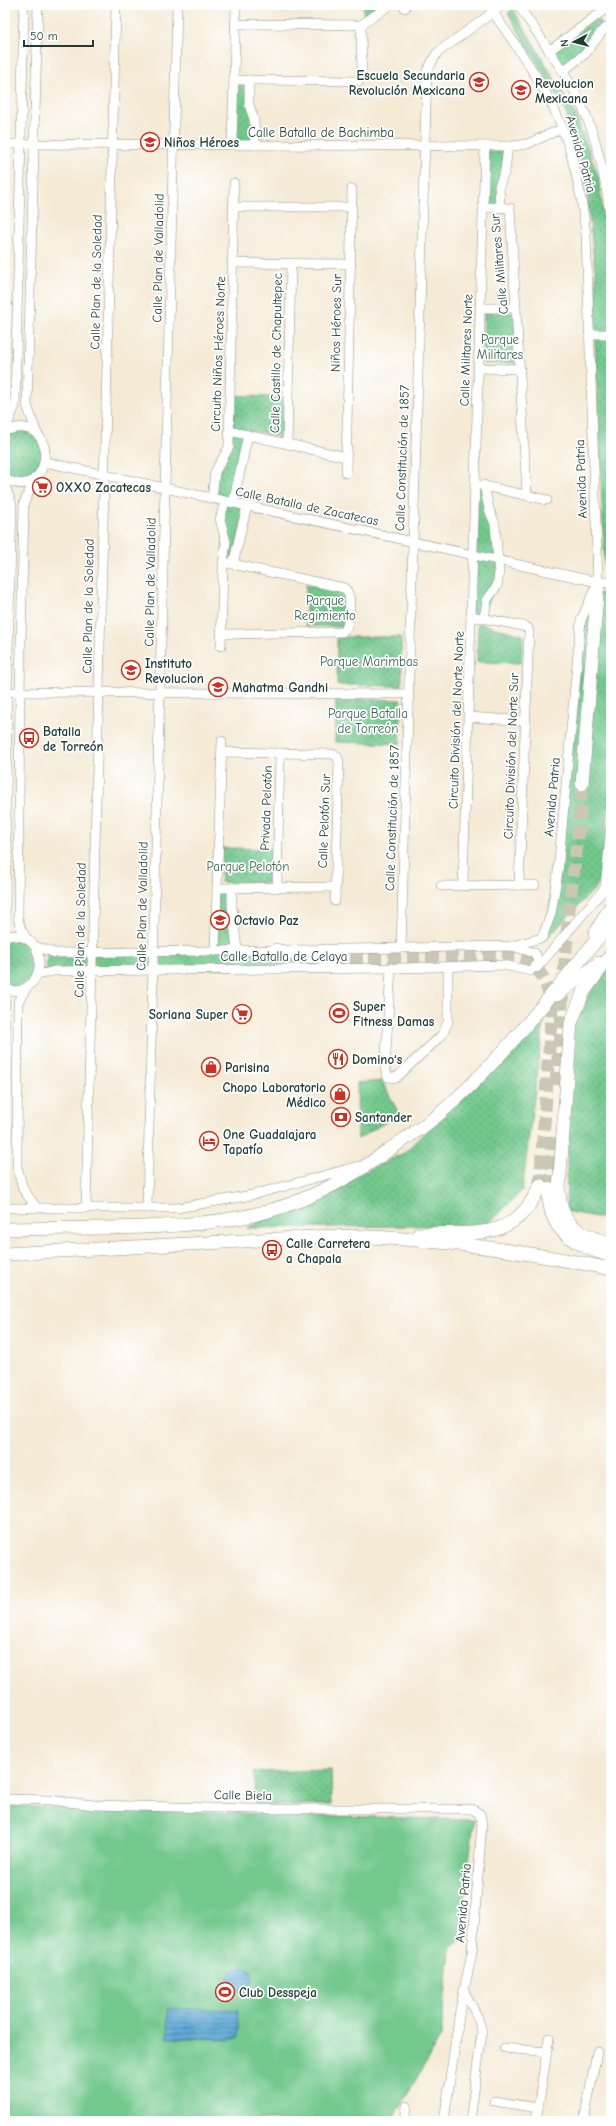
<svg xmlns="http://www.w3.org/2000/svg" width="616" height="2126" viewBox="0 0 616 2126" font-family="'Comic Neue',sans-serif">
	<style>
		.green { fill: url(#green-dots); stroke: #488260 }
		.pitch { fill: #72c88d; stroke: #488260 }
		.water { fill: url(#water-rules); stroke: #3d7284 }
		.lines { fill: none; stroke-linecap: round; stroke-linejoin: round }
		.highway-tunnel { stroke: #cac7b5; stroke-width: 13; stroke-dasharray: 13 6; stroke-linecap: butt }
		.minor-casing { stroke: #8a9484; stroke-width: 10 }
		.highway-casing { stroke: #8a9484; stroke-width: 14 }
		.minor { stroke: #fff; stroke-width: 9 }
		.highway { stroke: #fff; stroke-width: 13 }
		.labels { text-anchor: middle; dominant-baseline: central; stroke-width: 3.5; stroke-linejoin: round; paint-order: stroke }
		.poi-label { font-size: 13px; font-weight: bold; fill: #1f3d34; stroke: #fff; text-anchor: start }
		.street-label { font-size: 13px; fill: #1f3d34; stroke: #fff }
		.park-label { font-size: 13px; fill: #38674f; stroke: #fff }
	</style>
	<defs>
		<pattern id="green-dots" width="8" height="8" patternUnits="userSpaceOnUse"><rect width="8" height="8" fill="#72c88d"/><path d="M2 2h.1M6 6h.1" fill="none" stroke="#5da474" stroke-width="1.8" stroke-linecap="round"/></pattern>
		<pattern id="water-rules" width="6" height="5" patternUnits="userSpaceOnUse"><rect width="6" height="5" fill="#5ba7d4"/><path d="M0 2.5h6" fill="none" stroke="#4b89ad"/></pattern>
	</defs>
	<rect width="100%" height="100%" fill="#fff"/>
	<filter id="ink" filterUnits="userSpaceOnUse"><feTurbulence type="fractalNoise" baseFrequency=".025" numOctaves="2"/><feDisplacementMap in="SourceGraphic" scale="8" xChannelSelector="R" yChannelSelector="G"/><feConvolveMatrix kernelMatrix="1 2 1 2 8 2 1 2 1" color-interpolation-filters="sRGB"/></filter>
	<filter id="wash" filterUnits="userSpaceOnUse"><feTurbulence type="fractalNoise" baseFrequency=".012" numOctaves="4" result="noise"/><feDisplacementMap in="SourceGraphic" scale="16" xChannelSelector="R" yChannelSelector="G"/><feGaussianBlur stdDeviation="0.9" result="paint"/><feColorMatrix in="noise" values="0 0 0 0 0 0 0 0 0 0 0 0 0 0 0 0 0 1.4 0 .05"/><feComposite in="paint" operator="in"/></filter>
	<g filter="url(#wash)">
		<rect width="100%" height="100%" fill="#f5ead5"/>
		<!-- green -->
		<g class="green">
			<path d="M363,5H382L364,19Z"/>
			<path d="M513,9L575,114L598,176L609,256L611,314V574H605L595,341L596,279L584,168L564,108L508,13Z"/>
			<path d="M597,18L601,24L591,34L587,45L563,66L553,52Z"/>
			<path d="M234,80H249L255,145H232Z"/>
			<path d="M485,146H507L500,207H485Z"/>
			<path d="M484,312L514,313L517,363H483Z"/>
			<path d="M232,395L284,398V437L231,427Z"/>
			<path d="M26,428L45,447L35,478L19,483L5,479V432Z"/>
			<path d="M229,431L248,435L230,503L244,508L233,564L223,562L224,502L212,499L215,472L229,447Z"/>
			<path d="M484,485L494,522V559L473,556L475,487Z"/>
			<path d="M473,559L497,560L498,577L482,616H471Z"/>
			<path d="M306,584L345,593L344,627L306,626Z"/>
			<path d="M606,590L611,592V782L602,881L546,939L585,622L594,597Z"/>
			<path d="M478,623L523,635L521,663L477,662Z"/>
			<path d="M337,637H401L402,686L337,685Z"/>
			<path d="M336,698L401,700L400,744L335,742Z"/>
			<path d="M222,848L274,849L273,883L221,882Z"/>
			<path d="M217,888L230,889L235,949H215Z"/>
			<path d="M8,939C13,940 19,940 24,942C39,951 39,976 23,984C18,987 11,986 5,986V940Z"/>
			<path d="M47,950H276L326,966L46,973Z"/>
			<path d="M611,960V1220L566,1211L571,1023Z"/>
			<path d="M545,1013L522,1191L487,1225L247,1228L404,1153Z"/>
			<path d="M382,1081L399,1114L358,1139L357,1083Z"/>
			<path d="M331,1770L332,1805L255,1806L254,1772Z"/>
		</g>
		<!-- pitch -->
		<path class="pitch" d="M5,1806L474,1820L459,1941L450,1949L441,2036L392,2121H5Z"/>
		<!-- water -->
		<g class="water">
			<circle cx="241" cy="1979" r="12"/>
			<path d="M168,2008L238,2010V2039L167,2038Z"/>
		</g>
	</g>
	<g filter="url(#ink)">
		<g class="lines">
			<!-- highway-tunnel -->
			<g class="highway-tunnel">
				<path d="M331,958L510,956C515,957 524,958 528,961C543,970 548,989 552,1005L540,1185"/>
				<path d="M556,1085L569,909L579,827L582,784"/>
				<path d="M549,1188L553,1131"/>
			</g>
			<!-- minor casing -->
			<g class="minor-casing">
				<g id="minor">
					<path d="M403,5L405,8"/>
					<path d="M488,5C511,39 537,73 555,111C572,147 582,195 586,235L598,582L581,620L558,872L551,914L542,938L511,946"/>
					<path d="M518,5C540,37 563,68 580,102C597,135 607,186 611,223"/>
					<path d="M235,24L361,25"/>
					<path d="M361,25L390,5"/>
					<path d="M549,51L611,5"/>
					<path d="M563,71L586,53L602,31L611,24"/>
					<path d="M234,80L359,81L362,74L361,25"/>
					<path d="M249,80V105L254,119L255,145"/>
					<path d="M5,144L513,146L527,144L561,129"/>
					<path d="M232,145L236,5"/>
					<path d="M233,207H352"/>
					<path d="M483,207L510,208L527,494"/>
					<path d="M500,207L499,186L505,171L508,146"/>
					<path d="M233,263L351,264"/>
					<path d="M480,308H516"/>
					<path d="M589,334H611"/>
					<path d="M478,368L520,369"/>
					<path d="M5,430L15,406L24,5"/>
					<path d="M5,431C62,409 54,505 5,479"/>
					<path d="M229,431L346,457"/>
					<path d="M37,434L27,405L38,5"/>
					<path d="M287,444L291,264"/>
					<path d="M45,462L598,582L611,583"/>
					<path d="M346,473L352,189"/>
					<path d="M480,485L547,500"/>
					<path d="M5,486L12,505L7,692L5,922"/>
					<path d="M212,499L215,472L229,447L234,183"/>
					<path d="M233,503L248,435"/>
					<path d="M233,564L247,506"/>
					<path d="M471,616L523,626L528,628L529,632L519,885"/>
					<path d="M484,618L487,600L497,586L499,574L495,524L489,509L484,485"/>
					<path d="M221,632L227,634L342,632L347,627C348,617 354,594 344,588L223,562"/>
					<path d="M221,646L223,564L226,542L220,519L225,502"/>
					<path d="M14,692L408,694"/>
					<path d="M469,717L525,721"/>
					<path d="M222,752L332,754L337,756L339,762L335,901"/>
					<path d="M463,885L485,146"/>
					<path d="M441,886L535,885"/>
					<path d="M277,887L280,753"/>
					<path d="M217,888L335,887"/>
					<path d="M232,888V906L237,950"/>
					<path d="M5,936C55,928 46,1003 5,989"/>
					<path d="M27,939L21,929L18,919L20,692L24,503L35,478"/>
					<path d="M35,946L55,953L281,950"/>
					<path d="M401,948L427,71L437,53L503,5"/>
					<path d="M294,950L511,946L535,953L538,962L530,971"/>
					<path d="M215,951L222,741"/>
					<path d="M391,968L385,1069L388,1077L396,1078L442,1035L448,1022V967"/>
					<path d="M537,968L605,888L611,826"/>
					<path d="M38,975L54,971L401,968L504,965L530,971"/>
					<path d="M27,987L18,1002L17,1167L23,1189L36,1207"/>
					<path d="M5,1001V1047"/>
					<path d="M86,1207L116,5"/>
					<path d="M5,1208H177L252,1195L359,1166"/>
					<path d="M147,1208L177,5"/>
					<path d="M5,1799L49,1800L94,1805L253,1809H472L480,1814L482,1824L472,1952L460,2010L444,2121"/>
					<path d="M465,1993L478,2018L482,2032L470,2121"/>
					<path d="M504,2048L547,2052"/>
					<path d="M494,2101L538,2108"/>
					<path d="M405,2121L407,2106"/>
					<path d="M536,2121L549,2038"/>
					<path d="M584,2121L597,2052"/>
				</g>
			</g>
			<!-- highway casing -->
			<g class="highway-casing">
				<g id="highway">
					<path d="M582,784L598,582"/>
					<path d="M595,934L611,906"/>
					<path d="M276,950L305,956L331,958"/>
					<path d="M611,955L583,993L571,1023L559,1188C559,1224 579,1236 611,1243"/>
					<path d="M557,995L599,963"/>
					<path d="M549,1188C547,1232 574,1244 611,1256"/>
					<path d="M5,1229C82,1227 168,1231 243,1217C297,1207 342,1183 386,1152C403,1140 421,1129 437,1116C503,1061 555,988 611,923"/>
					<path d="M419,1234C470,1231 515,1245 540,1185"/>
					<path d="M5,1254L333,1236C426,1237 520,1250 611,1269"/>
				</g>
			</g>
			<!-- minor -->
			<use href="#minor" class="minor"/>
			<!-- highway -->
			<use href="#highway" class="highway"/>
		</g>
	</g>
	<!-- icons -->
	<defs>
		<g id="school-ring" transform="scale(1)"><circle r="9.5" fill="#fff" stroke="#c8321e" stroke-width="1.5"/><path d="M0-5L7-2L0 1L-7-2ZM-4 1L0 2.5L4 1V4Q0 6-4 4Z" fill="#c8321e"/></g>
		<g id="supermarket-ring" transform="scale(1)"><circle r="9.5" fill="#fff" stroke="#c8321e" stroke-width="1.5"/><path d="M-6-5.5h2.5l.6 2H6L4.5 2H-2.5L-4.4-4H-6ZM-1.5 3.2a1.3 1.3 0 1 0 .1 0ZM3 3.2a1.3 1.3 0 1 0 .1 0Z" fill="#c8321e"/></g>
		<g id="bus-ring" transform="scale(1)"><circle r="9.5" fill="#fff" stroke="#c8321e" stroke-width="1.5"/><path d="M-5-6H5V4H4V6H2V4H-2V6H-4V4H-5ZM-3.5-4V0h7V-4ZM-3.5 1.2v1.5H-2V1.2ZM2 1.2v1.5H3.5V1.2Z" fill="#c8321e"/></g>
		<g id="stadium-ring" transform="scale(1)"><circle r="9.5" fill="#fff" stroke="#c8321e" stroke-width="1.5"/><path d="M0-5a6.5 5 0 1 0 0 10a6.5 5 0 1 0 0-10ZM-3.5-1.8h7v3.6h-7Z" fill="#c8321e"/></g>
		<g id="restaurant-ring" transform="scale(1)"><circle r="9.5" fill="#fff" stroke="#c8321e" stroke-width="1.5"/><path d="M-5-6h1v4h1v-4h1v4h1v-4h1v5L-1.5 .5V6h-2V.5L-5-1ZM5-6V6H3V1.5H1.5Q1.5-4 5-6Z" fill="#c8321e"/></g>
		<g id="shop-ring" transform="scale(1)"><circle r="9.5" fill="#fff" stroke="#c8321e" stroke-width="1.5"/><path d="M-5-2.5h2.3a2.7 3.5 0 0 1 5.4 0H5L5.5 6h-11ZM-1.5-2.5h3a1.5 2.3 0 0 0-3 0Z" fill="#c8321e"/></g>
		<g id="bank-ring" transform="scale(1)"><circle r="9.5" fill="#fff" stroke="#c8321e" stroke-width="1.5"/><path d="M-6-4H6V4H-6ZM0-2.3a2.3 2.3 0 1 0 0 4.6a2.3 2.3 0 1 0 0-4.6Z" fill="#c8321e"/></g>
		<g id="hotel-ring" transform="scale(1)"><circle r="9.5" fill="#fff" stroke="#c8321e" stroke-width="1.5"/><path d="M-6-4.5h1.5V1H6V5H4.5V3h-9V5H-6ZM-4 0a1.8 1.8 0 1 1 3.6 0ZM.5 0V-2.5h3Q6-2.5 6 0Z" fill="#c8321e"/></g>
	</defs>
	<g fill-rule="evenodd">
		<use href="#school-ring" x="479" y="82"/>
		<use href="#school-ring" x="521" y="90"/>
		<use href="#school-ring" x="150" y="142"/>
		<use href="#supermarket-ring" x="42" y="487"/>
		<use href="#school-ring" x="131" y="670"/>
		<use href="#school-ring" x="218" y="687"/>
		<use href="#bus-ring" x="29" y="738"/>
		<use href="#school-ring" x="220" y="920"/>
		<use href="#stadium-ring" x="339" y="1013"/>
		<use href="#supermarket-ring" x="242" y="1014"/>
		<use href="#restaurant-ring" x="338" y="1059"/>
		<use href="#shop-ring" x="211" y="1067"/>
		<use href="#shop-ring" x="340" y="1094"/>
		<use href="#bank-ring" x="341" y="1117"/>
		<use href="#hotel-ring" x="209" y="1141"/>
		<use href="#bus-ring" x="272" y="1250"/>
		<use href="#stadium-ring" x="225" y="1992"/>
	</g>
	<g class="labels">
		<!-- poi labels -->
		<g class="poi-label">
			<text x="465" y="75" text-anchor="end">Escuela Secundaria<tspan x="465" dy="15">Revolución Mexicana</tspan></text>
			<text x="535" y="83">Revolucion<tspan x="535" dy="15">Mexicana</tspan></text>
			<text x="164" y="142">Niños Héroes</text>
			<text x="56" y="487">OXXO Zacatecas</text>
			<text x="145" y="663">Instituto<tspan x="145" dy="15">Revolucion</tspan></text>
			<text x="232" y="687">Mahatma Gandhi</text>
			<text x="43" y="731">Batalla<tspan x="43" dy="15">de Torreón</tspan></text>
			<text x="234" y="920">Octavio Paz</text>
			<text x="353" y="1006">Super<tspan x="353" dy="15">Fitness Damas</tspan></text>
			<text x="228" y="1014" text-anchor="end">Soriana Super</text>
			<text x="352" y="1059">Domino's</text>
			<text x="225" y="1067">Parisina</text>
			<text x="326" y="1087" text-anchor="end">Chopo Laboratorio<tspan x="326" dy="15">Médico</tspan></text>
			<text x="355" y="1117">Santander</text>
			<text x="223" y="1134">One Guadalajara<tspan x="223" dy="15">Tapatío</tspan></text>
			<text x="286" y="1243">Calle Carretera<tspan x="286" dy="15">a Chapala</tspan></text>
			<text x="239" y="1992">Club Desspeja</text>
		</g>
		<!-- street labels -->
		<g class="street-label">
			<text x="321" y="132">Calle Batalla de Bachimba</text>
			<text transform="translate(581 154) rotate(74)">Avenida Patria</text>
			<text transform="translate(158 258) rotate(-89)">Calle Plan de Valladolid</text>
			<text transform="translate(499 264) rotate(-95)">Calle Militares Sur</text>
			<text transform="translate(96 282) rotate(-89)">Calle Plan de la Soledad</text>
			<text transform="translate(336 323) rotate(-89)">Niños Héroes Sur</text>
			<text transform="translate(466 350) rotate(-88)">Calle Militares Norte</text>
			<text transform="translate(276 353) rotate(-89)">Calle Castillo de Chapultepec</text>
			<text transform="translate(218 354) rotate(-88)">Circuito Niños Héroes Norte</text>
			<text transform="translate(402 458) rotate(-88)">Calle Constitución de 1857</text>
			<text transform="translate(581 479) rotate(-92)">Avenida Patria</text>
			<text transform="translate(307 506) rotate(12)">Calle Batalla de Zacatecas</text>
			<text transform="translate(150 582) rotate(-89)">Calle Plan de Valladolid</text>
			<text transform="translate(88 606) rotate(-89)">Calle Plan de la Soledad</text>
			<text transform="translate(456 720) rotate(-88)">Circuito División del Norte Norte</text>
			<text transform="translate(511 756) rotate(-88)">Circuito División del Norte Sur</text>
			<text transform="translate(552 797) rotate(-85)">Avenida Patria</text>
			<text transform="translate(266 808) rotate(-88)">Privada Pelotón</text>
			<text transform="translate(392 818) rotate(-88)">Calle Constitución de 1857</text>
			<text transform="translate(324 821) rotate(-88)">Calle Pelotón Sur</text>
			<text transform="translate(142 906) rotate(-89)">Calle Plan de Valladolid</text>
			<text transform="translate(80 930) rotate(-89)">Calle Plan de la Soledad</text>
			<text x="284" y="956">Calle Batalla de Celaya</text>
			<text transform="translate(243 1795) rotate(1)">Calle Biela</text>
			<text transform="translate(463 1903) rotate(-85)">Avenida Patria</text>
		</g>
		<!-- park labels -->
		<g class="park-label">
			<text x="500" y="339">Parque<tspan x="500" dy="15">Militares</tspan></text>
			<text x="325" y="600">Parque<tspan x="325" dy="15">Regimiento</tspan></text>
			<text x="369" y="661">Parque Marimbas</text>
			<text x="368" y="713">Parque Batalla<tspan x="368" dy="15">de Torreón</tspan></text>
			<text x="248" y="866">Parque Pelotón</text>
		</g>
	</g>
	<!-- margin -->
	<rect width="616" height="2126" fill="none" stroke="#fff" stroke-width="20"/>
	<!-- north arrow -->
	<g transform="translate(574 42) rotate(263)" stroke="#ffffff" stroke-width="3" paint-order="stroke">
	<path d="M0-3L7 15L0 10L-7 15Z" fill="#1f3d34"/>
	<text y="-6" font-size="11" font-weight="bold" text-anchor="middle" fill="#1f3d34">N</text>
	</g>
	<!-- scale -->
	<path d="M24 40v6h69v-6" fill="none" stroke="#1f3d34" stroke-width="2"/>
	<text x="30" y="40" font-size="12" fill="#1f3d34" stroke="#ffffff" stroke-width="3" paint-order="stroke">50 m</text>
</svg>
